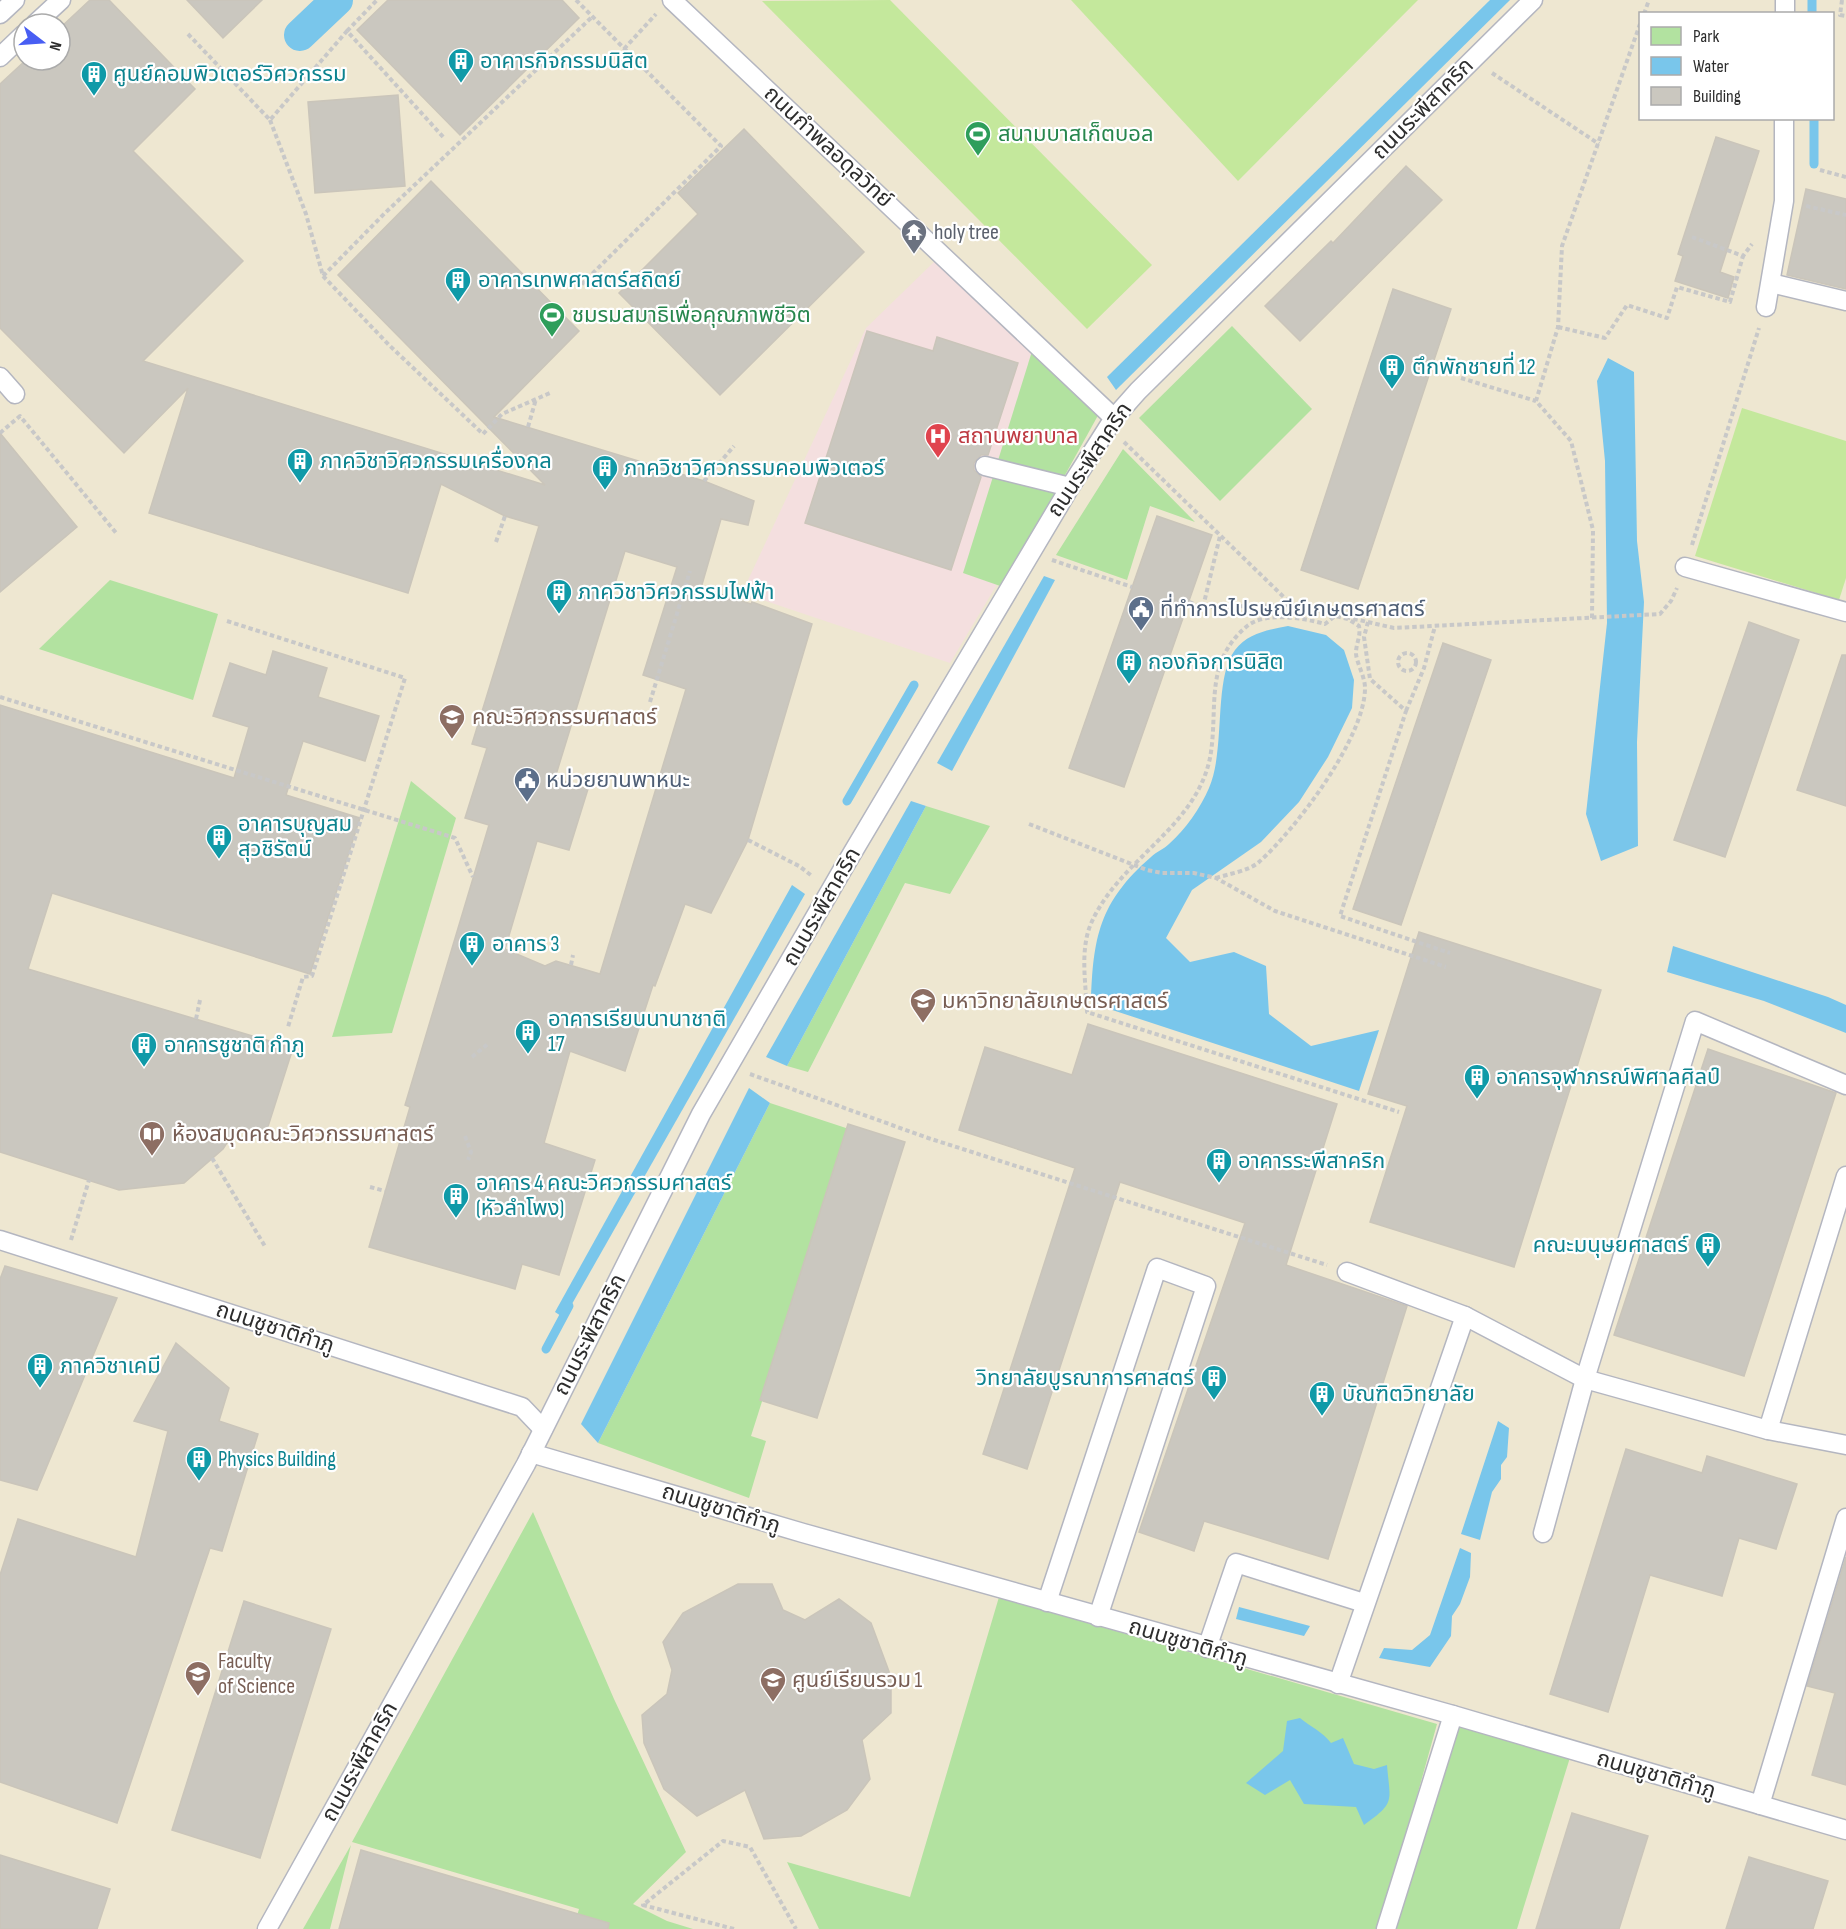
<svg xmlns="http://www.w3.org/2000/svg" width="1846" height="1929" viewBox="0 0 1846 1929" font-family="'Sofia Sans Condensed','Noto Sans Thai',sans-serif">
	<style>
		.education { fill: #eee7d1; fill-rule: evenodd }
		.medical { fill: #f4dfdf }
		.green { fill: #b2e2a0 }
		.pitch { fill: #c4e89c }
		.water { fill: #79c6eb }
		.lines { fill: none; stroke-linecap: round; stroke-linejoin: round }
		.stream { stroke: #79c6eb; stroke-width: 9 }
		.canal { stroke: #79c6eb; stroke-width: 32 }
		.building { fill: #cac7bf; stroke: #cac5ba; stroke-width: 1.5; fill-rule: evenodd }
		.lane-casing { stroke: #b4b6c0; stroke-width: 21 }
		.path { stroke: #c8c8c8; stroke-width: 4; stroke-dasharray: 4.5 3; stroke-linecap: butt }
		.lane { stroke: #fff; stroke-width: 18 }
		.labels { text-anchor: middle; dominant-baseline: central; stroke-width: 4.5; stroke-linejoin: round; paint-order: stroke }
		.culture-label { font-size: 22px; fill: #0d838f; stroke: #fff; text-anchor: start }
		.street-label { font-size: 22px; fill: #2d2d2d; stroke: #fff }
		.leisure-label { font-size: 22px; fill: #27864d; stroke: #fff; text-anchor: start }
		.worship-label { font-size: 22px; fill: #5b616d; stroke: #fff; text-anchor: start }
		.health-label { font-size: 22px; fill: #be3a42; stroke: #fff; text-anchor: start }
		.service-label { font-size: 22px; fill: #4e5e75; stroke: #fff; text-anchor: start }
		.education-label { font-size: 22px; fill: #785e54; stroke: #fff; text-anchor: start }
	</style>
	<rect width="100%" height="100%" fill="#eee9e1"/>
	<!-- education -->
	<path class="education" d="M0,0H1846V1929H0ZM1640,14H1832V118H1640ZM24,24H60V60H24Z"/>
	<!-- medical -->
	<path class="medical" d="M935,261L1101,410L950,663L742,593L866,328Z"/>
	<!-- green -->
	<g class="green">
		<path d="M1232,326L1312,409L1220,501L1139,418Z"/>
		<path d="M1033,348L1101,410L1003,587L963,573Z"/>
		<path d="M1123,449L1195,522L1150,506L1127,580L1056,555Z"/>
		<path d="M110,580L218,614L193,700L39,649Z"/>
		<path d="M411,781L456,818L392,1033L332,1037Z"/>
		<path d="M926,806L990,826L950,894L905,883L808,1072L787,1066Z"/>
		<path d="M770,1103L849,1129L751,1436L766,1441L749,1498L598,1443Z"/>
		<path d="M533,1512L614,1699L686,1852L633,1904L667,1921L693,1929H573L579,1909L352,1842Z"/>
		<path d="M999,1597L1437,1724L1380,1929H819L787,1862L910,1897Z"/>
		<path d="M1453,1715L1572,1751L1517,1929H1386Z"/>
		<path d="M351,1845L330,1929H303Z"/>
	</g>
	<!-- pitch -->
	<g class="pitch">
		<path d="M890,0L1152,265L1087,329L762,1Z"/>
		<path d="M1071,0H1418L1238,181Z"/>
		<path d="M1742,408L1846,441V578L1839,600L1695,556Z"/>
	</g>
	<!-- water -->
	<g class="water">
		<path d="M1490,0H1510L1116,390L1107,377Z"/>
		<path d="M1608,358L1634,372L1637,541L1644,602L1637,742L1638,846L1601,861L1586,814L1607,623L1605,461L1597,381Z"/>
		<path d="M1044,576L1055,580L952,771L937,763Z"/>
		<path d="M1288,626L1326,635L1344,650L1354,680L1352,708L1328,757L1299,802L1261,842L1192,890L1166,938L1190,962L1234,952L1266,966L1269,1014L1311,1046L1379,1030L1359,1091L1091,1003C1093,938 1099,902 1151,857C1156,852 1164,849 1169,844C1185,830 1201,807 1209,788C1226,749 1213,679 1235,650C1248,633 1268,630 1288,626Z"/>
		<path d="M911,801L926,806L787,1066L766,1057Z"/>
		<path d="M792,885L805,894L564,1318L555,1312Z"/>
		<path d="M1673,946L1828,997L1846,1005V1033L1764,1001L1667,972Z"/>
		<path d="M749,1088L770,1103L598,1443L581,1424Z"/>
		<path d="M1498,1421L1509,1428L1507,1457L1501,1465V1479L1492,1492L1480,1540L1461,1534Z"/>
		<path d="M1460,1548L1471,1553L1470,1577L1460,1604L1452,1616L1451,1636L1430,1667L1379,1658L1384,1648L1412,1650L1430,1635Z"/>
		<path d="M1239,1607L1310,1626L1304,1636L1236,1619Z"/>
		<path d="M1300,1718C1311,1727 1323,1732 1331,1743L1343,1738L1354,1764L1374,1769L1387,1765C1390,1802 1396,1802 1364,1825L1356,1807L1304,1804L1290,1780L1265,1795L1246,1783L1283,1751L1287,1721Z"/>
	</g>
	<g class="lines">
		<!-- stream -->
		<g class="stream">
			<path d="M1812,0V14"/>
			<path d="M1814,118V164"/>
			<path d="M847,801L914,685"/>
			<path d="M546,1349L569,1306"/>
		</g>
		<!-- canal -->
		<path class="canal" d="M300,35L337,0"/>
	</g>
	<!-- building -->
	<g class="building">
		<path d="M90,0H109L195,89L133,151L243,261L143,361L545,485L338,275L431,181L579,331L494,417L704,481L754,501L748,525L721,519L701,588L751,604L752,602L812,624L748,840L711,913L685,904L655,986L653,985L625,1071L570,1051L544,1143L595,1160L559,1275L522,1264L515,1289L369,1247L410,1107L405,1105L489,825L465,818L487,748L472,744L539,526L505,516L441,484L408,593L149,513L188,388L124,453L0,328V84L26,60H60V28ZM625,551L677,567L643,675L686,689L600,974L556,961L545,966L505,949L537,841L569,850L588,789L555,778Z"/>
		<path d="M187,0H262L223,38Z"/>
		<path d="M388,0H562L579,18L460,135L357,30Z"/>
		<path d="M398,95L405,186L315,193L308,102Z"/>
		<path d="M744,129L864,252L720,395L619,293L698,214L678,193Z"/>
		<path d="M1716,137L1759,151L1720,272L1734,277L1728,298L1675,281L1683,256L1678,254Z"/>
		<path d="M1406,166L1442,200L1300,341L1265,306L1331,241L1333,243Z"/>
		<path d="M1806,189L1846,199V289L1787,275Z"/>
		<path d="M1393,289L1451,309L1358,589L1301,570Z"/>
		<path d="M867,331L933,351L937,337L1018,363L988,455H981L974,463V470L981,477L951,570L805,523Z"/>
		<path d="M0,433L77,527L0,592Z"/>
		<path d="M1157,516L1212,535L1124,787L1069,768Z"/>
		<path d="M1749,622L1799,640L1725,857L1674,840Z"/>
		<path d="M1443,643L1491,660L1401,925L1353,909Z"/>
		<path d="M273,651L327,668L318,697L379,716L365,761L303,741L286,795L360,818L310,974L52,893L28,969L293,1048L265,1136L238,1126L223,1149L184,1183L119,1190L0,1152V705L234,778L249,727L213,716L230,663L266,675Z"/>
		<path d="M1842,655H1846V806L1797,790Z"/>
		<path d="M1419,932L1601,990L1514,1267L1370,1222L1407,1106L1368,1094Z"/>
		<path d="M1088,1024L1337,1104L1286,1265L1407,1306L1328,1559L1204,1521L1194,1551L1139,1532L1245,1223L1120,1182L1027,1469L983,1454L1075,1168L959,1130L985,1047L1072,1075Z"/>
		<path d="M1708,1049L1836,1093L1744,1376L1614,1335Z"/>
		<path d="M848,1124L905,1142L817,1418L760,1400Z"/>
		<path d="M5,1266L117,1298L37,1490L0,1480V1279Z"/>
		<path d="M176,1343L229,1388L219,1421L258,1434L222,1551L210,1548L117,1823L0,1782V1575L18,1519L136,1557L168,1431L134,1421Z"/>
		<path d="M1626,1449L1702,1473L1707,1456L1797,1484L1776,1549L1739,1538L1722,1596L1650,1575L1608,1712L1550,1694Z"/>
		<path d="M1846,1557V1785L1812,1775L1835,1693L1807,1686Z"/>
		<path d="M738,1584H772L783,1610L805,1620L839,1599L871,1623L891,1677V1713L862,1740L870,1779L847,1810L801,1836L764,1839L745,1790L697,1816L664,1789L644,1743L642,1715L667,1694L672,1670L663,1642L683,1613Z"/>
		<path d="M244,1601L331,1629L260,1858L172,1830Z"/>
		<path d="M1572,1813L1648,1836L1619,1929H1536Z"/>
		<path d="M361,1850L609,1923L608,1929H339Z"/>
		<path d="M0,1855L110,1889L97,1929H0Z"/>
		<path d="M1749,1857L1828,1881L1813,1929H1726Z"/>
	</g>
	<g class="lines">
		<!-- lane casing -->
		<g class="lane-casing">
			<g id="lane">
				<path d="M672,0L1114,418"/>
				<path d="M0,14L15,0"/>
				<path d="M1785,14V0"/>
				<path d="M35,24L61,0"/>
				<path d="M0,57L24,34"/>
				<path d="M1771,283L1846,301"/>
				<path d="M1766,307L1784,201V118"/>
				<path d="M0,377L15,394"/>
				<path d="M985,466L1070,487"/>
				<path d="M1685,567L1846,612"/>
				<path d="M0,1240L522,1407L543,1429"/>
				<path d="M1347,1272L1465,1316L1585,1379L1768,1430L1846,1445"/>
				<path d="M1768,1430L1846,1176"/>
				<path d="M531,1453L803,1533L1453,1715L1846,1830"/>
				<path d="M1543,1533L1585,1379L1695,1021L1846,1085"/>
				<path d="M1047,1602L1157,1268L1206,1286L1098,1617"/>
				<path d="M1207,1648L1236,1563L1364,1603"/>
				<path d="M1338,1684L1465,1316"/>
				<path d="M1760,1805L1846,1518"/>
				<path d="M267,1929L526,1464L701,1114L844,867L1070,487L1114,418L1138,391L1533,0"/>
				<path d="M1386,1929L1453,1715"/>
			</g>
		</g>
		<!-- path -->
		<g class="path">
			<path d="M576,0L721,146L580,286"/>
			<path d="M1842,0L1840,15L1846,16"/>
			<path d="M1644,14L1649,0"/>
			<path d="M347,31L377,0"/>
			<path d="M188,34L270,120L347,31L445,139"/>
			<path d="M624,49L656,14"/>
			<path d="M1492,73L1599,144"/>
			<path d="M270,120L306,214L323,276L385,213L592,17"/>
			<path d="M1820,170L1846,177"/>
			<path d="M1806,206L1846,215"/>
			<path d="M1692,237L1743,256L1752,244"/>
			<path d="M323,276L390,346L483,434L502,414L550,393"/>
			<path d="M1558,327L1605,338L1627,305L1667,318L1677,287L1730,302L1743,256"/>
			<path d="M1461,378L1536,401"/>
			<path d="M528,427L536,399"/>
			<path d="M0,433L20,416L117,534"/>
			<path d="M1124,442L1291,604"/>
			<path d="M704,481L734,446"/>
			<path d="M496,542L505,516"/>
			<path d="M1692,545L1759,328"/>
			<path d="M1052,560L1132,587"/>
			<path d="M1189,602L1203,607L1220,536"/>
			<path d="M1203,607L1292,605L1336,615"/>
			<path d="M1346,617L1394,628L1660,614L1671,601L1677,588"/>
			<path d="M1592,618L1593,530L1571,441L1536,401L1558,327L1562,246L1640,24"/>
			<path d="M227,621L405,678L312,976L303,977L288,1027"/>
			<path d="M1368,622L1364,637L1370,679L1406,711L1340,916L1450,953"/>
			<circle cx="1407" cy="662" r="9"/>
			<path d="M0,697L455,838L473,877"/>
			<path d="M650,702L690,571"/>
			<path d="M1406,711L1424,668L1435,626"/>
			<path d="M1029,824L1147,870L1162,873H1194L1216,878L1275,911L1446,967"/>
			<path d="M748,840L799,866L812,876"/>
			<path d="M1216,878C1228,874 1249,871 1259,862C1295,830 1365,738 1365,688C1365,676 1356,662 1356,653C1356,643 1361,637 1359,626L1348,619L1335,616L1325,624C1304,618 1264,611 1246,627C1203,664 1219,709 1210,758C1195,830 1117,860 1090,926C1080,952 1086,985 1087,1012L1399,1112"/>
			<path d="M571,965L573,955"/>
			<path d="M196,1019L200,1000"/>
			<path d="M472,1057L489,1043"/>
			<path d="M750,1074L928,1138L1327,1265"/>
			<path d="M465,1136L471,1152L468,1160"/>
			<path d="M212,1158L266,1248"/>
			<path d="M370,1187L385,1191"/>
			<path d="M71,1240L89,1180"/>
			<path d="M734,1929L643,1905L723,1841L750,1847L796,1929"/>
		</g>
		<!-- lane -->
		<use href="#lane" class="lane"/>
	</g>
	<!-- icons -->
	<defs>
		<g id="building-pin" transform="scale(1.35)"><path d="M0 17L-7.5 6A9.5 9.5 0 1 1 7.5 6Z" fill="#0f9aa8" stroke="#fff"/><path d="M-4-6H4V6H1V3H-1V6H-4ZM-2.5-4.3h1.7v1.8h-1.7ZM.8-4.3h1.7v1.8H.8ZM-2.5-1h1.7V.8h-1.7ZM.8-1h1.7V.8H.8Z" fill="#fff"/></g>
		<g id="stadium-pin" transform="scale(1.35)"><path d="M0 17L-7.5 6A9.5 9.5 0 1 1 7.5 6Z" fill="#2e9e5b" stroke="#fff"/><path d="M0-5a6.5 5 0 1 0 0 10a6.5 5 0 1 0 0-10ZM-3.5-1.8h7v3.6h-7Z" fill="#fff"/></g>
		<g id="temple-pin" transform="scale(1.35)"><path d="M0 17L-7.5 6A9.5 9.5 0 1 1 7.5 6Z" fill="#6b7280" stroke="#fff"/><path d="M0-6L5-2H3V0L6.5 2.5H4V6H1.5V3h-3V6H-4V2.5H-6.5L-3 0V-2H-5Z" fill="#fff"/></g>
		<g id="hospital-pin" transform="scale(1.35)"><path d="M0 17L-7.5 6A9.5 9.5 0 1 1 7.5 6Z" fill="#e0444e" stroke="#fff"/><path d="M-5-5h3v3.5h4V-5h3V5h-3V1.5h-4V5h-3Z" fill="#fff"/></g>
		<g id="civic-pin" transform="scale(1.35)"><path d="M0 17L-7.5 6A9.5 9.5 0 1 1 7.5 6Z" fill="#5c6f8a" stroke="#fff"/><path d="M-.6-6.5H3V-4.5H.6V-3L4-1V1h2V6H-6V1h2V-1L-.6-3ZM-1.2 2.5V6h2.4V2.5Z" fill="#fff"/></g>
		<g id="university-pin" transform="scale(1.35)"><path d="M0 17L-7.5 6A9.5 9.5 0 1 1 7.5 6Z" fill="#8d6e63" stroke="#fff"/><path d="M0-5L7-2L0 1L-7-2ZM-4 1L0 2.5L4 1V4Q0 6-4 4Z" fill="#fff"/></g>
		<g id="library-pin" transform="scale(1.35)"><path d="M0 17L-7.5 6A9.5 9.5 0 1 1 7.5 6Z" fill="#8d6e63" stroke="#fff"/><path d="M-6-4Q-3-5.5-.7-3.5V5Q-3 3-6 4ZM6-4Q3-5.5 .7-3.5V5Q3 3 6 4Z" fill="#fff"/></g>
	</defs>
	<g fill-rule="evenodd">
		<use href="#building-pin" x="461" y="61"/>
		<use href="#building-pin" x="94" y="74"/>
		<use href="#stadium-pin" x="978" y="134"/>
		<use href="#temple-pin" x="914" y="232"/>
		<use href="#building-pin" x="458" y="280"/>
		<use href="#stadium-pin" x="552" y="315"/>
		<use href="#building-pin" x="1392" y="367"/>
		<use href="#hospital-pin" x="938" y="436"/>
		<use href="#building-pin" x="300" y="461"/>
		<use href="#building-pin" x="605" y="468"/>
		<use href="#building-pin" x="559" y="592"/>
		<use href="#civic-pin" x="1141" y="609"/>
		<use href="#building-pin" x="1129" y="662"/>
		<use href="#university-pin" x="452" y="717"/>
		<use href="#civic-pin" x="527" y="780"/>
		<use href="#building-pin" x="219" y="837"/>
		<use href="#building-pin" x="472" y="944"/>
		<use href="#university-pin" x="923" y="1001"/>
		<use href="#building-pin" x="528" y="1032"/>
		<use href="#building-pin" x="144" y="1045"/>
		<use href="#building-pin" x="1477" y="1077"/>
		<use href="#library-pin" x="152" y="1134"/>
		<use href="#building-pin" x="1219" y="1161"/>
		<use href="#building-pin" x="456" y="1196"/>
		<use href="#building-pin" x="1708" y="1245"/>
		<use href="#building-pin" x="40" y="1366"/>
		<use href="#building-pin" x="1214" y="1378"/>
		<use href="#building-pin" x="1322" y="1394"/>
		<use href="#building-pin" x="199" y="1459"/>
		<use href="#university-pin" x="198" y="1674"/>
		<use href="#university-pin" x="773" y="1680"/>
	</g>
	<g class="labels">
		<!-- culture labels -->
		<g class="culture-label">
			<text x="480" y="61">อาคารกิจกรรมนิสิต</text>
			<text x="113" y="74">ศูนย์คอมพิวเตอร์วิศวกรรม</text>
			<text x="478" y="280">อาคารเทพศาสตร์สถิตย์</text>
			<text x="1412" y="367">ตึกพักชายที่ 12</text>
			<text x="320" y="461">ภาควิชาวิศวกรรมเครื่องกล</text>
			<text x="624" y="468">ภาควิชาวิศวกรรมคอมพิวเตอร์</text>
			<text x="578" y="592">ภาควิชาวิศวกรรมไฟฟ้า</text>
			<text x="1148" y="662">กองกิจการนิสิต</text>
			<text x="238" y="824">อาคารบุญสม<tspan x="238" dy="25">สุวชิรัตน์</tspan></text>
			<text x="492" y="944">อาคาร 3</text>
			<text x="548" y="1019">อาคารเรียนนานาชาติ<tspan x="548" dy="25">17</tspan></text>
			<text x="164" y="1045">อาคารชูชาติ กำภู</text>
			<text x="1496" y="1077">อาคารจุฬาภรณ์พิศาลศิลป์</text>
			<text x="1238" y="1161">อาคารระพีสาคริก</text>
			<text x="476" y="1183">อาคาร 4 คณะวิศวกรรมศาสตร์<tspan x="476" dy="25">(หัวลำโพง)</tspan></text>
			<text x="1688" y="1245" text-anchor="end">คณะมนุษยศาสตร์</text>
			<text x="60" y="1366">ภาควิชาเคมี</text>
			<text x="1194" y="1378" text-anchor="end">วิทยาลัยบูรณาการศาสตร์</text>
			<text x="1342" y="1394">บัณฑิตวิทยาลัย</text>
			<text x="218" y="1459">Physics Building</text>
		</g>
		<!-- street labels -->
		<g class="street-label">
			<text transform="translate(1423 109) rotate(-45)">ถนนระพีสาคริก</text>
			<text transform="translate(828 147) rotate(43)">ถนนกำพลอดุลวิทย์</text>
			<text transform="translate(1090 460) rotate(-56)">ถนนระพีสาคริก</text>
			<text transform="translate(822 907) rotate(-60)">ถนนระพีสาคริก</text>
			<text transform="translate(275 1328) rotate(18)">ถนนชูชาติกำภู</text>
			<text transform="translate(590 1335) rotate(-63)">ถนนระพีสาคริก</text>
			<text transform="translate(721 1509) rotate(17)">ถนนชูชาติกำภู</text>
			<text transform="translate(1188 1643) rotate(16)">ถนนชูชาติกำภู</text>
			<text transform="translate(360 1762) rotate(-61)">ถนนระพีสาคริก</text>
			<text transform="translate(1656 1775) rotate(16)">ถนนชูชาติกำภู</text>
		</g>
		<!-- leisure labels -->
		<g class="leisure-label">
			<text x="998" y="134">สนามบาสเก็ตบอล</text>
			<text x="572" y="315">ชมรมสมาธิเพื่อคุณภาพชีวิต</text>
		</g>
		<!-- worship labels -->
		<g class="worship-label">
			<text x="934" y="232">holy tree</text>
		</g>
		<!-- health labels -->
		<g class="health-label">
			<text x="958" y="436">สถานพยาบาล</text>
		</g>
		<!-- service labels -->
		<g class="service-label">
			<text x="1160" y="609">ที่ทำการไปรษณีย์เกษตรศาสตร์</text>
			<text x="546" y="780">หน่วยยานพาหนะ</text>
		</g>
		<!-- education labels -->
		<g class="education-label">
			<text x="472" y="717">คณะวิศวกรรมศาสตร์</text>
			<text x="942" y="1001">มหาวิทยาลัยเกษตรศาสตร์</text>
			<text x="172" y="1134">ห้องสมุดคณะวิศวกรรมศาสตร์</text>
			<text x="218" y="1661">Faculty<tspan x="218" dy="25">of Science</tspan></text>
			<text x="792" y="1680">ศูนย์เรียนรวม 1</text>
		</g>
	</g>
	<!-- legend -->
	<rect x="1639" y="12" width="195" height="108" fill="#ffffff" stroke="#ababab" stroke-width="1.5"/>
	<rect x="1651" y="27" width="30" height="18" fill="#b2e2a0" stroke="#ababab" stroke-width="1.5"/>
	<text x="1693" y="42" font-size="18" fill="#2d2d2d">Park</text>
	<rect x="1651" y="57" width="30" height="18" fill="#79c6eb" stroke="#ababab" stroke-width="1.5"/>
	<text x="1693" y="72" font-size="18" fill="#2d2d2d">Water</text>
	<rect x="1651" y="87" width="30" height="18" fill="#cac7bf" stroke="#ababab" stroke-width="1.5"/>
	<text x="1693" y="102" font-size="18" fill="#2d2d2d">Building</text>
	<!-- north arrow -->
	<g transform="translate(42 42) rotate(107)"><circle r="28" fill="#ffffff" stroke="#ababab" stroke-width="1.5"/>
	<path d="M0-4.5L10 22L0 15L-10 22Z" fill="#485ef3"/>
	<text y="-9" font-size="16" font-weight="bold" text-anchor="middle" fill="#2d2d2d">N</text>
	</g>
</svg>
